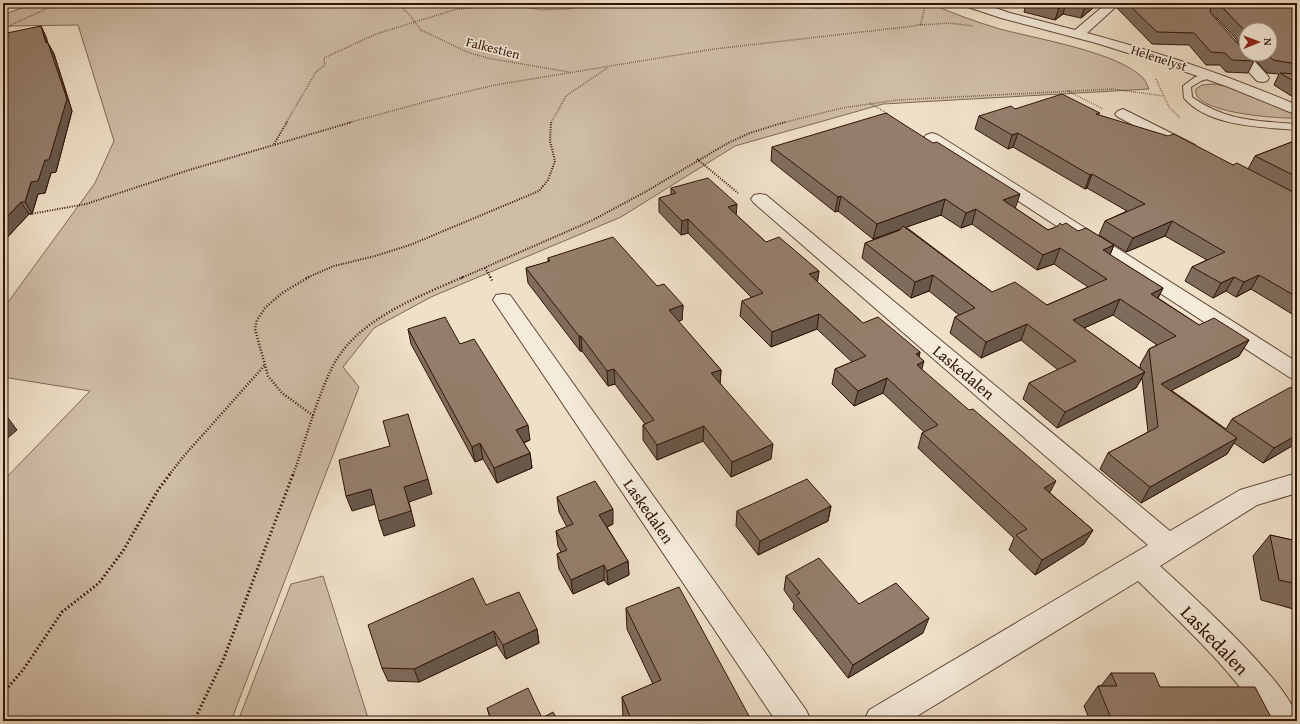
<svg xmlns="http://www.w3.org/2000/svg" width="1300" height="724" viewBox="0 0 1300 724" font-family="'Gentium Book Plus',serif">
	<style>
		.green { fill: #cfbda7; stroke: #806856 }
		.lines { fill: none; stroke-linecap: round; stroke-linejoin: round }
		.service-casing { stroke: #604636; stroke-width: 2 }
		.minor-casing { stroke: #604636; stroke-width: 2 }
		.path-far3 { stroke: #311306; stroke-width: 1.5; stroke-dasharray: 0.5 1.5; stroke-linecap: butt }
		.path-far2 { stroke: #311306; stroke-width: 2; stroke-dasharray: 1 1.5; stroke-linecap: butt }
		.path-far1 { stroke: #311306; stroke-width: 2.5; stroke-dasharray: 1 2; stroke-linecap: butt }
		.path { stroke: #311306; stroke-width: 3; stroke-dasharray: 1.5 2.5; stroke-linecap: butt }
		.service { fill: #f5ebdb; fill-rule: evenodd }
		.minor { fill: #f5ebdb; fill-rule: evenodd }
		.rail { stroke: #311306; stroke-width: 2; stroke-dasharray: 4.5 4.5; stroke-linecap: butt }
		.wall { fill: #7f6c5c; stroke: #311306; fill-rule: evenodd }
		.shaded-wall { fill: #68584b; stroke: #311306 }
		.building { fill: #947e6b; stroke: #311306 }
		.labels { text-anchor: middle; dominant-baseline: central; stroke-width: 3.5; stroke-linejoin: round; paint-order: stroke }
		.far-street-label { font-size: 13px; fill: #311306; stroke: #f5ebdb }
		.street-label { font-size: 16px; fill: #311306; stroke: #f5ebdb }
		.near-street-label { font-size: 19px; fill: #311306; stroke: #f5ebdb }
	</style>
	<rect width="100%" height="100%" fill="#efe0c8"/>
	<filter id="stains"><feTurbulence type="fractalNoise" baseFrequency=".005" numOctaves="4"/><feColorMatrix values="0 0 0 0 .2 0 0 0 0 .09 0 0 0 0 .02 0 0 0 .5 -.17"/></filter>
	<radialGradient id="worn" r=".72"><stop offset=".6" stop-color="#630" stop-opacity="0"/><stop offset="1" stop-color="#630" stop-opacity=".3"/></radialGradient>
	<!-- green -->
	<g class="green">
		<path d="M34,3H929C952,13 976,22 1000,29C1037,39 1118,52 1143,78C1146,81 1147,85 1149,89L883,104L735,146L621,217L431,297L374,328L343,367L359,387L231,721H3V481L90,391L3,377V309L95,183L114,141L78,25L9,26L3,28V15Z"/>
		<path d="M1214,84L1230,87L1296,115L1297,118C1281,119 1190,113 1196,89L1202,85Z"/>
		<path d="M323,576L369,721H238L291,584Z"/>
	</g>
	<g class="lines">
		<!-- service casing -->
		<g class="service-casing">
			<path id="service" d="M1210,73H1213V77L1201,81L1191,87L1192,97C1225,121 1257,121 1297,124V130C1262,127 1209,127 1184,98L1183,86L1195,77Z"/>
		</g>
		<!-- minor casing -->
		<g class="minor-casing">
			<g id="minor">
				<path d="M963,3H981L1010,13L1075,30L1107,3H1120L1087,33C1159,52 1229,76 1297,105V115L1226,86L1160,63L1096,43L1001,18L965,6Z"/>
				<path d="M1232,41L1237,42L1246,54H1248L1267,75L1269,78L1267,81L1262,82L1257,81L1227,48L1225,45L1227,42Z"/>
				<path d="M1123,109L1195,145L1197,148L1195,151L1189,153L1183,151L1118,117L1115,114L1118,111Z"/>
				<path d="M932,133L938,135L1297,362V380L1289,377L926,141L924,138L926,135Z"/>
				<path d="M760,194L766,195L1170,531L1240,490L1297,473V493L1257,505L1160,566C1187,591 1297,689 1297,721H1265C1230,668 1183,625 1138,581L909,721H864L869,710L1148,545L754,203L751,199L754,195Z"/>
				<path d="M503,294L510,295L806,710L811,721H776L493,300L496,295Z"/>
			</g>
		</g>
		<!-- path-far3 -->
		<g class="path-far3">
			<path d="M397,3L409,14L421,30L467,52L487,58L569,72"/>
			<path d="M610,3L639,6L699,4L757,6L781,4L815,8L902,6L925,7"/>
			<path d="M941,3L949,6"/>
			<path d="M920,25L949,23L973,26"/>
			<path d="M3,33L11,25L59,3"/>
			<path d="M1156,79L1169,107L1180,118"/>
			<path d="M1068,91L1103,109"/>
			<path d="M870,103L888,114"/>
			<path d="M286,123L316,72L325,65L324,58L376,34L457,9L511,5L542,10L568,9L603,3"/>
			<path d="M348,123L432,100L495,85L714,49L914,26L921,24L925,5L929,3"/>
			<path d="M551,123L566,96L607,68"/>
			<path d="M782,123L842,108L897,100L1113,89L1163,96"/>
		</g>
		<!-- path-far2 -->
		<g class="path-far2">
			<path d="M274,144L287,122"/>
			<path d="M697,159L738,193"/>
			<path d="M25,215L86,204L189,170L352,122"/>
			<path d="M485,268L491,278"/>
			<path d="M306,278L334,266L375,256L410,245L539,191L548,180L555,161L550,141L551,122"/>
			<path d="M461,278L591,221L645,192L728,143L750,133L785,122"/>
		</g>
		<!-- path-far1 -->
		<g class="path-far1">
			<path d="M309,277L282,293L265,308L257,320L255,329L268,376L282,393L314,416"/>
			<path d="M490,277L493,282"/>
			<path d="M169,475L183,457L265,365"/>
			<path d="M293,475C305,442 315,404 330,372C352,321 416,298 463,277"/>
		</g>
		<!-- path -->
		<g class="path">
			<path d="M3,693L23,670L62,612L99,583L123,551L158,490L170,474"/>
			<path d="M194,721L224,658L293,474"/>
		</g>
		<!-- service -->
		<use href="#service" class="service"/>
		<!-- minor -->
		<use href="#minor" class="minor"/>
		<!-- rail -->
		<path class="rail" d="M3,4L6,3"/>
	</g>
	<!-- wall -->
	<g class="wall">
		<path d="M1026,3H1099L1081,18L1063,14L1055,20L1024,12Z"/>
		<path d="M1118,3H1297V96L1293,97L1274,85L1279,74L1267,73L1250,54H1270L1246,30V50L1217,18L1215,19L1254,61L1248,73L1226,72L1220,65H1206L1189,45L1152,44L1117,8Z"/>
		<path d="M41,26L46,37L48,43L54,54L72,111L56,172L51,173L45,193L38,194L32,214H29L3,242L8,36Z"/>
		<path d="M1015,109L1099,115L1233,165L1248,169L1255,156L1297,140V317L1251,289L1236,297L1226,291L1213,298L1185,281L1192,267L1207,260L1165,236L1126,252L1099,235L1105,221L1127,211L1087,188L1085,189L1013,147L1008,149L975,129L979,116Z"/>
		<path d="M772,147L1015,208L1048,230L1062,225L1114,245L1110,255L1163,288L1158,298L1199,325L1249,340L1239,356L1171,390L1226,429L1232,419L1297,386V443L1263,463L1234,443L1227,454L1141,503L1100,469L1108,453L1148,432L1142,378L1136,388L1057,428L1023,399L1029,383L1058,370L1021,340L981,358L950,333L955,317L959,315L929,291L911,298L862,258L865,243L900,230V229L873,239L838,211L835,212L771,161ZM941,215L961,228L972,224L1037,270L1054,264L1088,287L1047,305L992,292L906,227ZM1113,315L1157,345L1149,349L1140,365L1141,369L1084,328Z"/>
		<path d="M671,188L736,215L766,242L819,271L817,282L863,323L920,352L919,357L922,370L1050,493L1093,530L1084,544L1035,575L1009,550L1014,538L918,448L922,433L924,432L883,393L854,406L832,384L835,369L852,362L817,329L771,347L740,316L742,301L752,298L688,233L681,235L659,212V198L671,195Z"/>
		<path d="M548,258L657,286L683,305L682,320L678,321L721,370L720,383L771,459L731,477L703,441L657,460L643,440V425L645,424L615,384L608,386L582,351H580L528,283L526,268L548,262Z"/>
		<path d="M408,329L460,344L530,440L524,443L530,453L532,468L497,483L483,459L475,462L411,344Z"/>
		<path d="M557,497L613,524L607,527L628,561L629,575L608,585L604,580L573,594L559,569L557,554L561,552L558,546L556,531L567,527L559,512Z"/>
		<path d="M831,506L828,521L758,555L736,526L737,511Z"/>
		<path d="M1270,535L1297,541V610L1261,600L1253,556Z"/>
		<path d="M786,576L859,604L923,633L848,678L793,609L794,604L784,590Z"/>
		<path d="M486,605L537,629L539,643L506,659L497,645L419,682L388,681L382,668Z"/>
		<path d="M626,608L749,716L748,721H625L623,717L622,697L653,684L627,629Z"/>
		<path d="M1111,673L1160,687L1273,721H1090L1084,706L1098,686H1101Z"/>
		<path d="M487,708L542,718L558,721H491Z"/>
	</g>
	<!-- shaded-wall -->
	<g class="shaded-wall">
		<path d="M1066,3L1063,14L1055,20L1059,8Z"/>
		<path d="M1090,3H1099L1081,18L1085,7Z"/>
		<path d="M41,26L46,37L51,54L46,43Z"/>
		<path d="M48,43L54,54L72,111L56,172L51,173L45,193L38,194L32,214L25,202L31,182Z"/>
		<path d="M1018,133L1013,147L1008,149L1012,135Z"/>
		<path d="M1092,174L1087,188L1085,189L1090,175Z"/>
		<path d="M1020,194L1015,209L1003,200Z"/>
		<path d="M841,196L838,211L835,212L838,197Z"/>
		<path d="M945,199L941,215L873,239L877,224Z"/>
		<path d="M21,202L29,214L3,242V221Z"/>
		<path d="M737,204L736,218L728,207Z"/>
		<path d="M976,209L972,224L961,228L966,213Z"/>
		<path d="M688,219V233L681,235L682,221Z"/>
		<path d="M1172,221L1165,236L1126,252L1133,238Z"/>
		<path d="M1114,245L1107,261L1103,250Z"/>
		<path d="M1060,248L1054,264L1037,270L1043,255Z"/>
		<path d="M819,271L817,285L809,274Z"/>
		<path d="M933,275L929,291L911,298L915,282Z"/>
		<path d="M1259,275L1251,289L1236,297L1244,282Z"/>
		<path d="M1234,277L1226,291L1213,298L1221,283Z"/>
		<path d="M1163,288L1155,304L1151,294Z"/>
		<path d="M1120,299L1113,315L1066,336L1073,320Z"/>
		<path d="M683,305L682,320L668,325L669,310Z"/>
		<path d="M819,314L817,329L771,347L772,332Z"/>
		<path d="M1027,324L1021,340L981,358L986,342Z"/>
		<path d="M579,336H581L582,351H580Z"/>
		<path d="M1249,340L1239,356L1155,399L1161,384Z"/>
		<path d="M920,352L916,367V354Z"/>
		<path d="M924,361L920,376L917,365Z"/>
		<path d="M614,369L615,384L608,386L607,371Z"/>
		<path d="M721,370L720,385L711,373Z"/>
		<path d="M1145,372L1136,388L1057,428L1065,412Z"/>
		<path d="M887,378L883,393L854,406L858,391Z"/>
		<path d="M3,411L17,430L3,442Z"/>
		<path d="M528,425L530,440L518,445L516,430Z"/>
		<path d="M704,426L703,441L657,460V445Z"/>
		<path d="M1297,435V443L1263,463L1274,448Z"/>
		<path d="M1237,438L1227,454L1141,503L1150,487Z"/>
		<path d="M480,443L483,459L475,462L472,447Z"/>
		<path d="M773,444L771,459L731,477L732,462Z"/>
		<path d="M530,453L532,468L497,483L494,468Z"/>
		<path d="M428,479L432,494L409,502L415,526L384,536L379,521L404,487Z"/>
		<path d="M1056,481L1048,496L1044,488Z"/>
		<path d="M371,489L376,504L352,511L346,496Z"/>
		<path d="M831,506L828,521L758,555L760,541Z"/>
		<path d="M613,509V524L600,530L599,515Z"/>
		<path d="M1093,530L1084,544L1035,575L1042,560Z"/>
		<path d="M628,561L629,575L608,585L607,571Z"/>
		<path d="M604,565V580L573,594L571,580Z"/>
		<path d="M929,618L923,633L848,678L853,665Z"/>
		<path d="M537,629L539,643L506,659L503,645Z"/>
		<path d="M494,631L497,645L419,682L414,669Z"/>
		<path d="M749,716L748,721H737Z"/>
	</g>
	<!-- building -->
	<g class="building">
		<path d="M1037,3H1066L1059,8Z"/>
		<path d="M1070,3H1090L1085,7Z"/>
		<path d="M1127,3H1297V64L1273,60L1267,54H1270V30H1246V32L1222,7H1211L1210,12L1246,53V54H1247L1254,61L1232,60L1225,53L1211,52L1194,33L1157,32Z"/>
		<path d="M41,26L46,43H48L67,99L49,160H45L38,181L31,182L25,202H21L3,221V37L8,36L7,33Z"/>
		<path d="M1280,73L1297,74V83Z"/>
		<path d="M1062,94L1100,113L1096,114L1168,136L1174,134L1233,165L1237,163L1297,194V297L1259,275L1244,282L1234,277L1221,283L1192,267L1225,252L1172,221L1133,238L1105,221L1145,204L1092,174L1090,175L1018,133L1012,135L979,116L1011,106L1015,109Z"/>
		<path d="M886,113L933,143L937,142L1020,194L1003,200L1048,230L1058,226L1060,223L1062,225L1066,223L1078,231L1086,228L1114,245L1103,250L1163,288L1151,294L1199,325L1214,318L1249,340L1161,384L1237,438L1150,487L1108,453L1158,427L1149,349L1176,336L1120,299L1073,320L1145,372L1065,412L1029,383L1076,361L1027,324L986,342L955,317L975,308L933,275L915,282L865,243L900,230L903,226L992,292L1015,282L1047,305L1107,279L1060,248L1043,255L976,209L966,213L945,199L877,224L841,196L838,197L772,147Z"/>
		<path d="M1297,140V177L1255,156Z"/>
		<path d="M708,178L737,204L728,207L766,242L779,237L819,271L809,274L863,323L878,317L920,352L916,354L924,361L917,365L969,410L973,409L1056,481L1044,488L1093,530L1042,560L1016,535L1027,529L922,433L938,425L887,378L858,391L835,369L866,356L819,314L772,332L742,301L763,293L688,219L682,221L659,198L676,193L671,188Z"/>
		<path d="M613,237L657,286L664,284L683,305L669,310L721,370L711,373L773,444L732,462L704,426L657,445L643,425L654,420L614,369L607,371L581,336H579L526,268L550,261L548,258Z"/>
		<path d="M445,317L460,344L474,339L528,425L516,430L530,453L494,468L480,443L472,447L408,329Z"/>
		<path d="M1297,386V435L1274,448L1232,419L1289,388Z"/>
		<path d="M408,414L428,479L404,487L411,511L379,521L371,489L346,496L339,460L390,446L383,421Z"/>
		<path d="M807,479L831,506L760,541L737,511Z"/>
		<path d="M595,481L613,509L599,515L628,561L607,571L604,565L571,580L557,554L567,550L556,531L573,524L557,497Z"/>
		<path d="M1270,535L1297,541V584L1279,580Z"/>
		<path d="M819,558L859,604L896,583L929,618L853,665L796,595L800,593L786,576Z"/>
		<path d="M473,578L486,605L519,592L537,629L503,645L494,631L414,669L382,668L368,625Z"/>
		<path d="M679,587L749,716L737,721H632L622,697L661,680L626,608Z"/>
		<path d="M1111,673H1154L1160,687H1255L1273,721H1112L1098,686H1117Z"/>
		<path d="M528,688L542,718L553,712L558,721H492L487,708Z"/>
	</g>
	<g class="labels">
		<!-- far-street labels -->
		<g class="far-street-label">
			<text transform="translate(493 48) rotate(14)">Falkestien</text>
			<text transform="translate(1159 58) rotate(18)">Helenelyst</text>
		</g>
		<!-- street labels -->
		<g class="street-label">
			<text transform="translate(964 372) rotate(40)">Laskedalen</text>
			<text transform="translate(649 511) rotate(55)">Laskedalen</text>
		</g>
		<!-- near-street labels -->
		<g class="near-street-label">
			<text transform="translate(1215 640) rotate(46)">Laskedalen</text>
		</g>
	</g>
	<!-- margin -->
	<rect width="1300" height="724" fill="none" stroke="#efe0c8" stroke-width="16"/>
	<rect x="4" y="4" width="1292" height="716" fill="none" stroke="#311306" stroke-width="2"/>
	<rect x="8" y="8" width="1284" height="708" fill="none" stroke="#311306"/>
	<!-- north arrow -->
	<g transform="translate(1258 42) rotate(89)"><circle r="19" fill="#f5ebdb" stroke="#a79586"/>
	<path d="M0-3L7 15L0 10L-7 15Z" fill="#8f2418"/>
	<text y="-6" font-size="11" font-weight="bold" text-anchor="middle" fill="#311306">N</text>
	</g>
	<rect width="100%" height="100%" filter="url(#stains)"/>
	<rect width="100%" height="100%" fill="url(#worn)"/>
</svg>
